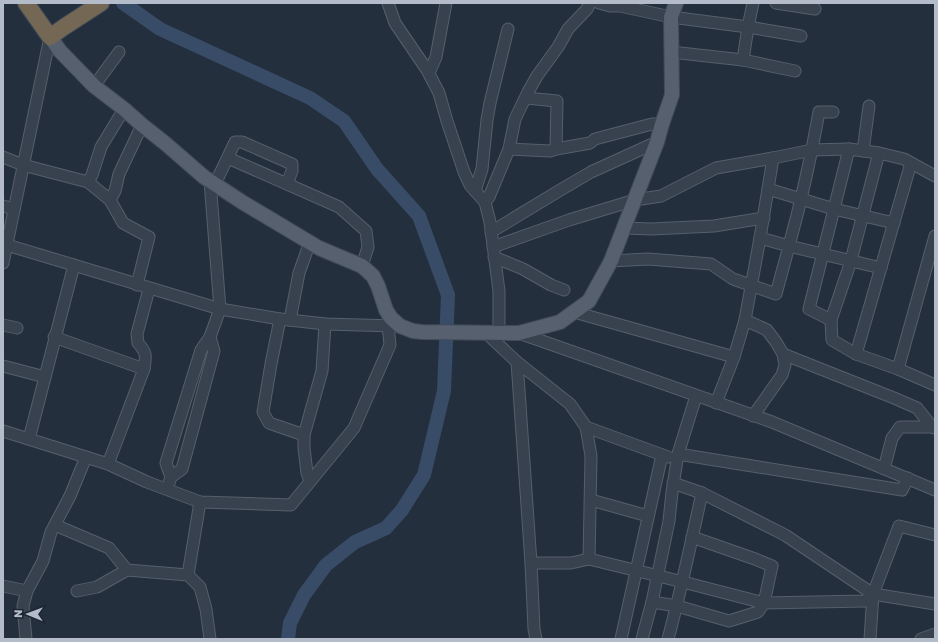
<svg xmlns="http://www.w3.org/2000/svg" width="938" height="642" viewBox="0 0 938 642" font-family="'Golos Text',sans-serif">
	<style>
		.lines { fill: none; stroke-linecap: round; stroke-linejoin: round }
		.river { stroke: #394c67; stroke-width: 14 }
		.minor-casing { stroke: #565f6c; stroke-width: 13 }
		.major-casing { stroke: #414a57; stroke-width: 16 }
		.highway-casing { stroke: #434c59; stroke-width: 18 }
		.minor { stroke: #38414e; stroke-width: 11 }
		.major { stroke: #56606e; stroke-width: 14 }
		.highway { stroke: #746855; stroke-width: 16 }
	</style>
	<rect width="100%" height="100%" fill="#242f3e"/>
	<g class="lines">
		<!-- river -->
		<path class="river" d="M123,3L160,29L310,98L344,121L377,169L419,216L448,295L444,391L424,475L402,510L386,528L355,542L326,565L304,595L290,623L288,639"/>
		<!-- minor casing -->
		<g class="minor-casing">
			<g id="minor">
				<path d="M388,3L395,23L427,70L439,93L447,121L464,172L470,185L485,202L490,222L499,291V333"/>
				<path d="M599,3L610,6H620L671,17L748,27L801,36"/>
				<path d="M776,3L815,9"/>
				<path d="M671,52L743,60L795,71"/>
				<path d="M743,60L748,27L753,3"/>
				<path d="M429,73L436,57L446,3"/>
				<path d="M94,86L119,52"/>
				<path d="M526,98L557,101L556,149"/>
				<path d="M833,112H819C811,157 801,202 789,246L881,268"/>
				<path d="M509,149L550,151L556,149L590,143L595,139L652,124H662"/>
				<path d="M863,151L869,106"/>
				<path d="M879,153L850,264L831,320L832,340L856,354L898,369L935,385"/>
				<path d="M3,157L23,165L88,182L110,200L123,223L149,237L137,285"/>
				<path d="M228,158L339,207L366,231L368,247L362,266"/>
				<path d="M773,158L812,150L849,149L879,153L904,159L935,176"/>
				<path d="M88,182L92,175L101,147L124,109"/>
				<path d="M215,184L235,142H242L292,164V171L287,184"/>
				<path d="M768,189L834,209L894,223"/>
				<path d="M475,191L482,169L487,120L490,103L508,29"/>
				<path d="M110,200L115,191L119,174L142,125"/>
				<path d="M485,202L489,197L509,149L515,119L528,92L537,76L558,47L568,29L587,9L590,3"/>
				<path d="M3,206L14,209"/>
				<path d="M624,228L651,229L714,226L764,218"/>
				<path d="M491,232L557,192L591,172L657,142"/>
				<path d="M7,245L220,309L280,319L325,324L395,326"/>
				<path d="M493,247L569,220L635,200L661,196L716,168L773,158L760,238L745,320L734,357L716,403"/>
				<path d="M494,257L523,269L551,285L564,290"/>
				<path d="M611,261L648,259L711,264L733,279L776,294L789,246L760,238"/>
				<path d="M3,263L50,37"/>
				<path d="M574,312L734,357"/>
				<path d="M280,319L271,364L263,412L269,423L304,435"/>
				<path d="M290,320L299,273L310,242"/>
				<path d="M745,320L767,330L776,342L783,354L785,365L782,375L777,382L753,416"/>
				<path d="M831,320L809,309L849,149"/>
				<path d="M3,325L17,328"/>
				<path d="M486,333L517,362L570,404L586,427L591,456L589,559"/>
				<path d="M519,333L772,422L935,490"/>
				<path d="M54,337L144,369L108,464"/>
				<path d="M783,354L894,398L917,408L932,427"/>
				<path d="M856,354L911,163"/>
				<path d="M517,362L531,563L534,629L536,639"/>
				<path d="M3,366L45,377"/>
				<path d="M144,369C146,356 147,353 138,343L137,334L149,289"/>
				<path d="M898,369L935,236"/>
				<path d="M696,396L678,454L902,490L908,478"/>
				<path d="M586,427L668,457"/>
				<path d="M3,431L108,464L147,482L200,502L291,505L354,428L390,345L388,325"/>
				<path d="M29,439L74,265"/>
				<path d="M882,468L885,465L892,438L900,427H932L935,428"/>
				<path d="M171,477L166,463L201,350L210,337L220,309L210,181"/>
				<path d="M310,481L307,473L304,448V435L322,371L325,324"/>
				<path d="M169,483L171,477L182,469L214,351L210,337"/>
				<path d="M673,483L702,493L785,535L873,594L935,604"/>
				<path d="M591,500L648,516"/>
				<path d="M200,502L188,575L200,587L206,609L210,639"/>
				<path d="M55,525L109,548L127,570L188,575"/>
				<path d="M531,563H571L589,559L683,582L764,603L865,601L873,594L899,526L935,535"/>
				<path d="M3,586L27,591"/>
				<path d="M77,591L97,587L127,570"/>
				<path d="M652,602L677,606L729,621L758,612L764,603L772,566L755,559L692,537"/>
				<path d="M26,639L23,606L27,591L43,561L51,532L70,496L86,457"/>
				<path d="M621,639L662,455"/>
				<path d="M642,639L652,602L669,521L672,492L678,454"/>
				<path d="M668,639C681,591 691,542 702,493"/>
				<path d="M870,639L873,594"/>
				<path d="M921,639L935,634"/>
			</g>
		</g>
		<!-- major casing -->
		<g class="major-casing">
			<path id="major" d="M50,37L60,51L94,86L124,109L142,125L166,144L204,177L242,202L319,248L362,266L373,276L378,286L386,310L391,318L400,326L413,331L422,332L519,333L560,322L589,301L611,261L657,142L662,124L672,95L671,17L676,3"/>
		</g>
		<!-- highway casing -->
		<g class="highway-casing">
			<path id="highway" d="M26,3L50,37L64,27L101,3"/>
		</g>
		<!-- minor -->
		<use href="#minor" class="minor"/>
		<!-- major -->
		<use href="#major" class="major"/>
		<!-- highway -->
		<use href="#highway" class="highway"/>
	</g>
	<!-- border -->
	<rect width="938" height="642" fill="none" stroke="#b4bcc9" stroke-width="8"/>
	<!-- north arrow -->
	<g transform="translate(28 614) rotate(271)" stroke="#1d2633" stroke-width="3" paint-order="stroke">
	<path d="M0-3L7 15L0 10L-7 15Z" fill="#b4bcc9"/>
	<text y="-6" font-size="11" font-weight="bold" text-anchor="middle" fill="#b4bcc9">N</text>
	</g>
</svg>
